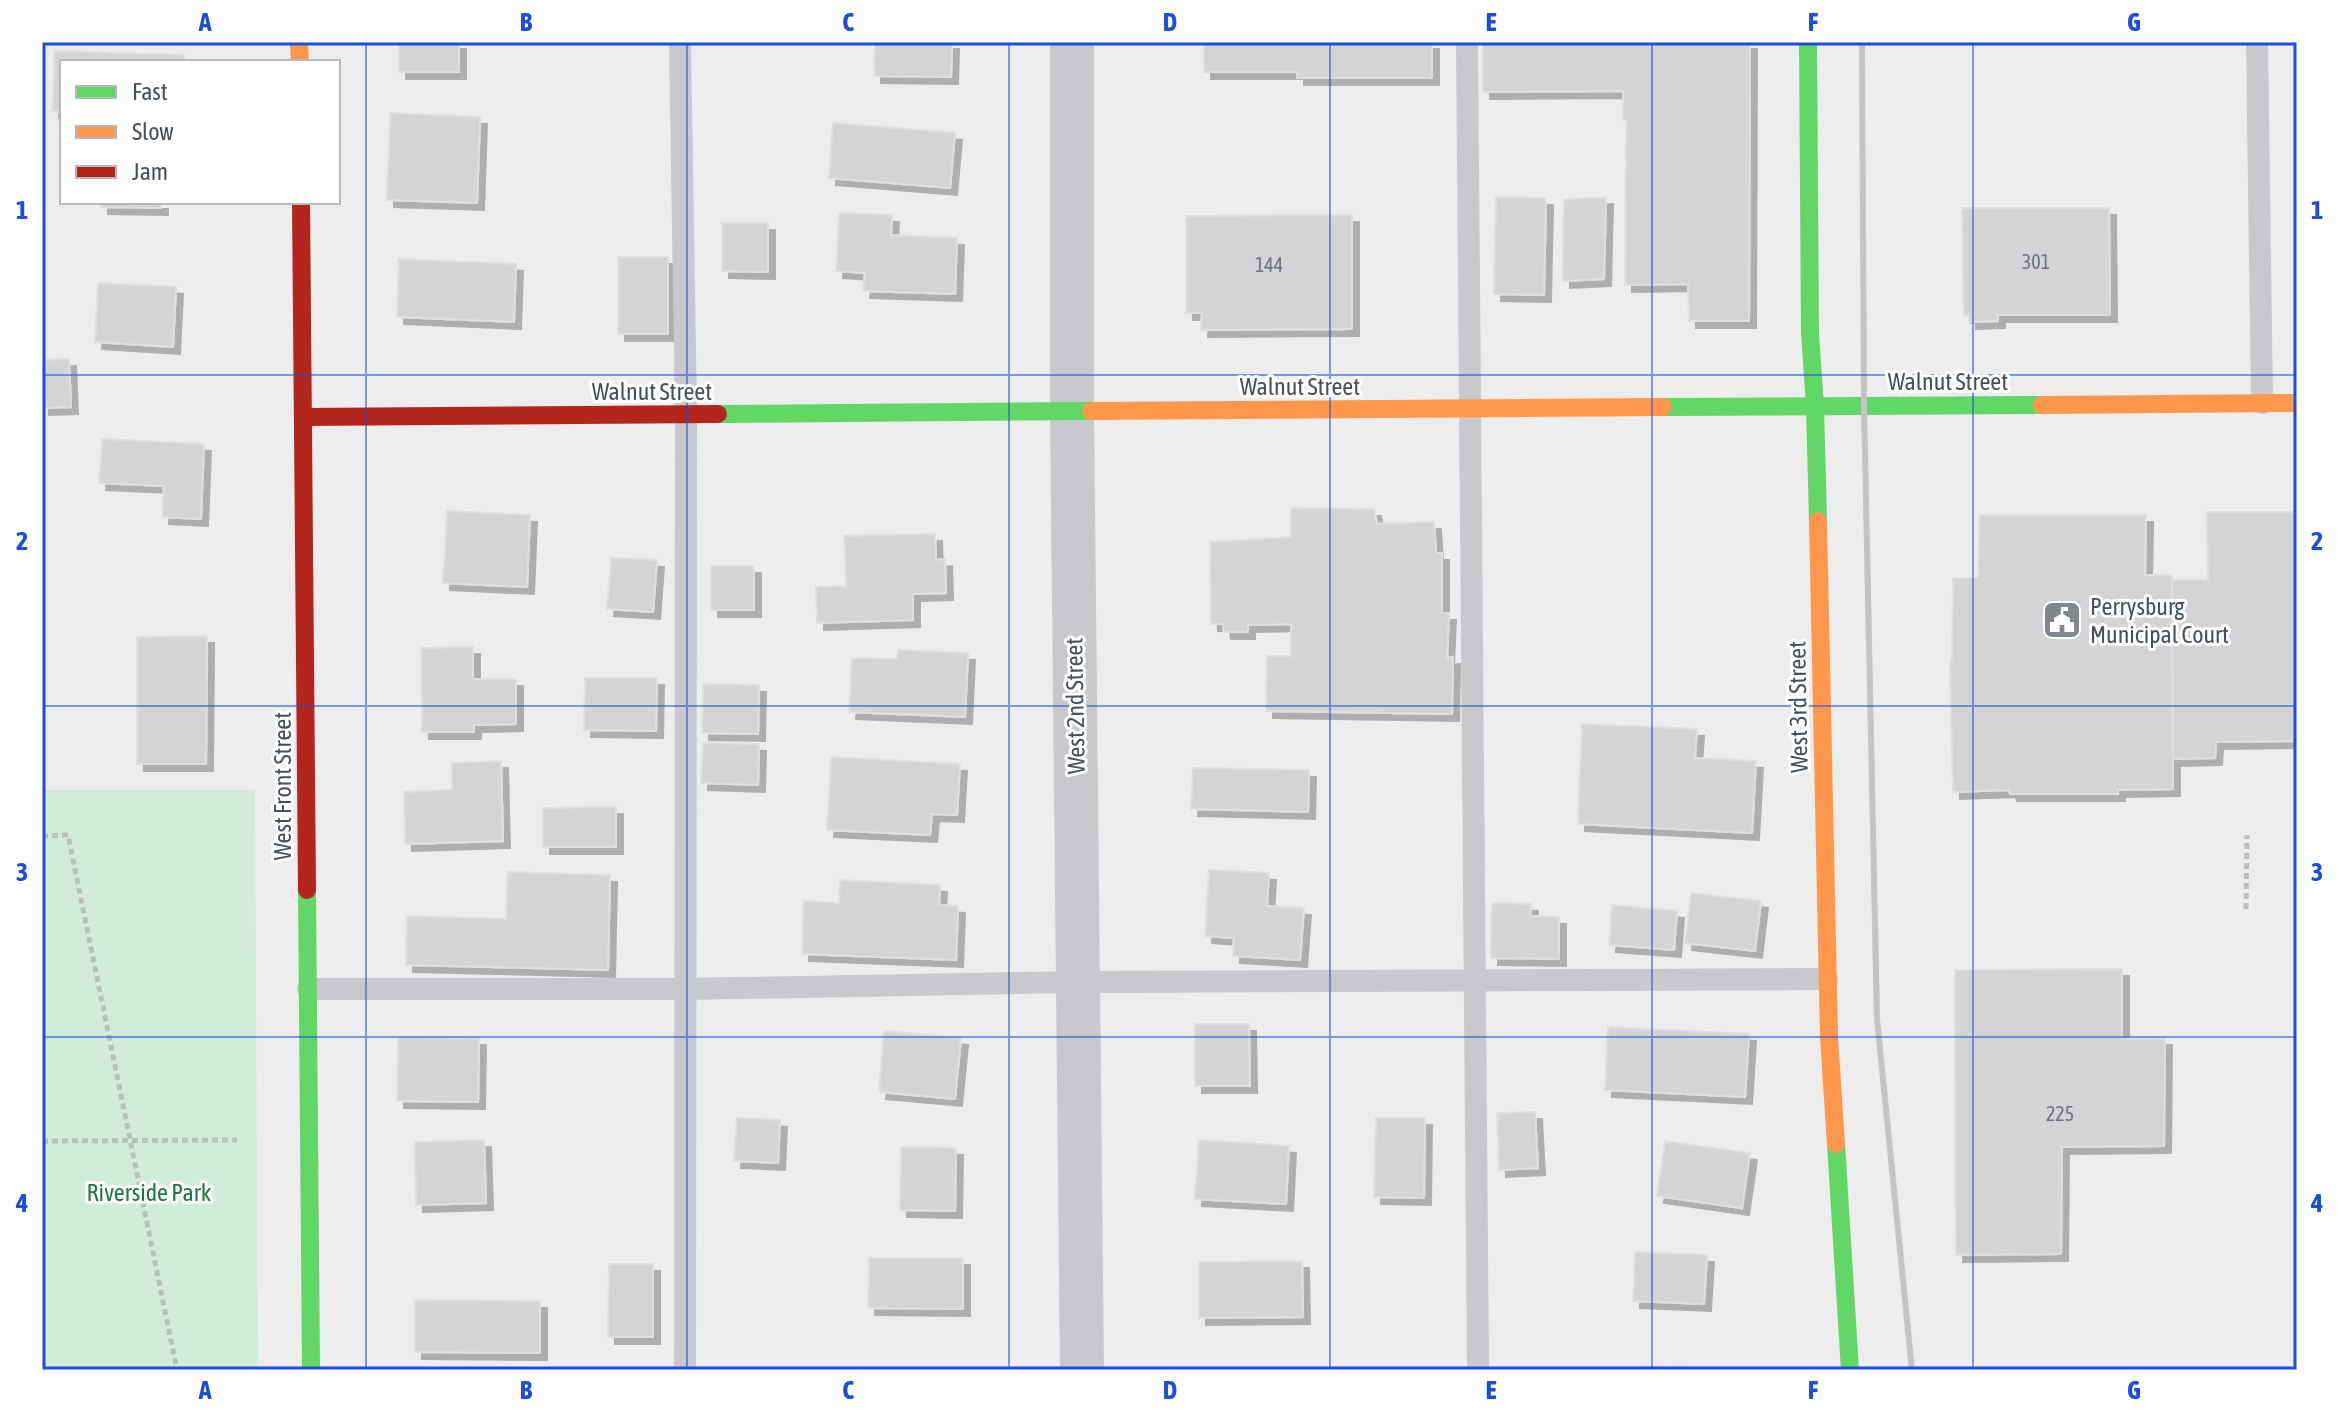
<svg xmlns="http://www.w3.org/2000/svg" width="2339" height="1412" viewBox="0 0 2339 1412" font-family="'Asap Condensed',sans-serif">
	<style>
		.green { fill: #d2ecdb }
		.building { fill: #d4d4d6; stroke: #dfdfe0; stroke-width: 2; filter: url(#shadow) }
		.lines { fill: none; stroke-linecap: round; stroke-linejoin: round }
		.path { stroke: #b6c1bd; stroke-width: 5; stroke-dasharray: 6 4; stroke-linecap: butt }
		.lane { stroke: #c7c9cc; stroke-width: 22 }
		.street { stroke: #c7c9cc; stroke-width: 44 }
		.fast { stroke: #63d668; stroke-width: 18 }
		.slow { stroke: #ff974d; stroke-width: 18 }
		.jam { stroke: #b3261e; stroke-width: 18 }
		.rail { stroke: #c2c4c6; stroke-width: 6 }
		.grid { fill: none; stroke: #1d4ed8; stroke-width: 2; stroke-opacity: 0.55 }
		.labels { text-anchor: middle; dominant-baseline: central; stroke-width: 6; stroke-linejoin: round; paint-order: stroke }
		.number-label { font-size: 20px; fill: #6b727a }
		.street-label { font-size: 24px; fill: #465059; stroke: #fff }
		.poi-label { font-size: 24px; fill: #465059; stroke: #fff; text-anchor: start }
		.park-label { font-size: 24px; fill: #1a7645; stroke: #fff }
		.neatline { fill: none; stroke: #1d4ed8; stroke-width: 3 }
		.grid-label { font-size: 26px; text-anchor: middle; font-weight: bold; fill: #1d4ed8 }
	</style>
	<defs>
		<filter id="shadow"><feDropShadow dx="7" dy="7" stdDeviation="0" flood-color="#0004"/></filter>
	</defs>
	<rect width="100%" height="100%" fill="#eeeded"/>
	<!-- green -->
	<path class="green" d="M42,790H255L258,1370H42Z"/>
	<!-- building -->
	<g class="building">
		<rect x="399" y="42" width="60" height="30"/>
		<path d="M875,42H952L951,77L874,76Z"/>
		<path d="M1204,42H1432V78H1297V72H1204Z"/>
		<path d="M1483,42H1750L1749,321H1689L1688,284L1625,285L1626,120H1623V91L1483,92Z"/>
		<path d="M55,51L184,55V62H62V112L52,111Z"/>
		<path d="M390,113L480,117L477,203L387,200Z"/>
		<path d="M833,123L955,133L950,188L829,178Z"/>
		<path d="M1496,197L1546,198L1544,295L1494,294Z"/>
		<path d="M1606,197L1604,279L1563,281L1564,200Z"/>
		<path d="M101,202H161V208L101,207Z"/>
		<path d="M1962,208H2109L2110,315H1998V321L1969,322V315L1964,316Z"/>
		<path d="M839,213L892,215L891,235L957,238L955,294L863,291L865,273L836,271Z"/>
		<path d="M1352,215V329L1201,330L1202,313H1186V216Z"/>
		<path d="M722,223H768V272L722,271Z"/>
		<rect x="618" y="257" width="50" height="77"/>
		<path d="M399,259L516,264L514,322L397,317Z"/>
		<path d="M98,283L176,287L173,347L95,342Z"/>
		<path d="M69,359L71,407L42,408V360Z"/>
		<path d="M102,439L204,444L201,519L162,517L164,486L99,483Z"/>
		<path d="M1291,508L1374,509L1377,524L1434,522L1436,553H1442V613H1449L1447,658L1453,657L1452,714L1266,711L1267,656H1291V624L1248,625V632H1224L1223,624H1211L1210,542L1291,537Z"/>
		<path d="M447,511L530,515L527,587L443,583Z"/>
		<path d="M2207,512H2297V741L2216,742L2215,758L2172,759L2171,580H2208Z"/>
		<path d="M1980,515H2146L2145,575H2172L2173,789L2118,790V794H2010L2009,790L1953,792L1950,662L1952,661L1953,578H1978Z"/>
		<path d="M935,534L936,560L945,559L946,593L913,594V620L817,623L816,587L846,586L844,536Z"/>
		<path d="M611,558L657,560L653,612L607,609Z"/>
		<rect x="711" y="566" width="43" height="44"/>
		<path d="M207,636L206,764H137V637Z"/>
		<path d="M473,647V679H516V724L474,725V732H422L421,648Z"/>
		<path d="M898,650L968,653L965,717L849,712L852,658L897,659Z"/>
		<path d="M585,678H657L656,731L584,730Z"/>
		<path d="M703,684L759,685L758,734L702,733Z"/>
		<path d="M1582,724L1697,729L1695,758L1756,761L1752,833L1578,824Z"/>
		<path d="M703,743L759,744L758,785L701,783Z"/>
		<path d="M831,757L960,764L957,815L932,814L930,835L827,830Z"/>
		<path d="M501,761L503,841L405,844L404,792L452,790V763Z"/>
		<path d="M1193,768L1309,770L1308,812L1191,809Z"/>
		<path d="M616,807V847H543V808Z"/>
		<path d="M1209,870L1269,873L1267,906L1304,908L1300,960L1233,956L1234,938L1205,936Z"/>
		<path d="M508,872L610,875L608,970L406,965L407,916L506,919Z"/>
		<path d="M840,880L940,885L939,905L958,906L956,960L802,954L804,901L839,903Z"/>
		<path d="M1691,893L1761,901L1755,951L1685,943Z"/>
		<path d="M1492,903L1531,904L1530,916L1559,917V959L1491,958Z"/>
		<path d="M1612,905L1677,911L1674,950L1609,945Z"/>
		<path d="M2122,969V1039L2165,1038L2164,1146L2062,1147L2061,1254L1956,1255L1955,970Z"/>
		<path d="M1195,1024H1249L1250,1086H1195Z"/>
		<path d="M1608,1027L1749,1034L1745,1097L1605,1090Z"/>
		<path d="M884,1031L961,1038L955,1099L879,1092Z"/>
		<path d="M398,1037L479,1038L478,1102L397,1101Z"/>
		<path d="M1535,1112L1538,1168L1499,1170L1497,1113Z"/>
		<path d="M737,1118L780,1120L778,1163L734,1161Z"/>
		<path d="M1376,1118H1425L1424,1198L1374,1197Z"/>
		<path d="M484,1140L486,1203L416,1205L415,1142Z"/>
		<path d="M1199,1140L1289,1146L1286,1204L1195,1199Z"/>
		<path d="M1665,1141L1750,1153L1742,1208L1657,1196Z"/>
		<path d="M901,1147L956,1148L955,1211L900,1210Z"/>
		<path d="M1635,1252L1707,1255L1704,1304L1633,1301Z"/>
		<path d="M869,1258H963V1309L868,1308Z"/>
		<path d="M1302,1261L1303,1317L1199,1318V1262Z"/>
		<path d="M609,1264H653V1337H608Z"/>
		<path d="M415,1300L540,1301V1353L415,1352Z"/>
		<path d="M1641,1366L1714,1369V1370H1641Z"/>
	</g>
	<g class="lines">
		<!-- path -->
		<g class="path">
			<path d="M42,836L68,835L177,1370"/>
			<path d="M2246,909L2247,835"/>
			<path d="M42,1141L237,1140"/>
		</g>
		<!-- lane -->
		<g class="lane">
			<path d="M680,42L686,414L685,1370"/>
			<path d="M1467,42L1478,1370"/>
			<path d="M2257,42L2262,403"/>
			<path d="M308,989H685L1078,982L1827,979"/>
		</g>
		<!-- street -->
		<path class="street" d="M1072,42V411L1082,1370"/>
		<!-- fast -->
		<g class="fast">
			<path d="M1808,42L1810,333L1815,406L1818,521"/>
			<path d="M1663,407L2042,405"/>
			<path d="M718,414L1091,411"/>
			<path d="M307,890L311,1370"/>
			<path d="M1836,1144L1850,1370"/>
		</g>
		<!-- slow -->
		<g class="slow">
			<path d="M299,42L300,62"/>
			<path d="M2042,405L2297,403"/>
			<path d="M1091,411L1663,407"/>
			<path d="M1818,521L1829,1037L1836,1144"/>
		</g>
		<!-- jam -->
		<g class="jam">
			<path d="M301,202L307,890"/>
			<path d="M303,417L718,414"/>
		</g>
		<!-- rail -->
		<path class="rail" d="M1862,42L1864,406L1877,1019L1912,1370"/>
	</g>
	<!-- grid -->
	<path class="grid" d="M366,42V1370M687,42V1370M1009,42V1370M1330,42V1370M1652,42V1370M1973,42V1370M42,375H2297M42,706H2297M42,1037H2297"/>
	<!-- icons -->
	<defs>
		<g id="civic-square" transform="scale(2)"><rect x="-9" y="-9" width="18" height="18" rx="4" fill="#81878d" stroke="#fff"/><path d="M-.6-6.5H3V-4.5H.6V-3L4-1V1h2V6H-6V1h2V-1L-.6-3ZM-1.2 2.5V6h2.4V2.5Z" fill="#fff"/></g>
	</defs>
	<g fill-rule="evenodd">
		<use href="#civic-square" x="2062" y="620"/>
	</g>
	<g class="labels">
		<!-- number labels -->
		<g class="number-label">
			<text x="2036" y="261">301</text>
			<text x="1269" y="264">144</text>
			<text x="2060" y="1113">225</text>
		</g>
		<!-- street labels -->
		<g class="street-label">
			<text x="1948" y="381">Walnut Street</text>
			<text x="1300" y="386">Walnut Street</text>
			<text x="652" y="391">Walnut Street</text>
			<text transform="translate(1075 706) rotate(-91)">West 2nd Street</text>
			<text transform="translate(1798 707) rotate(-91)">West 3rd Street</text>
			<text transform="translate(282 786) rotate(-90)">West Front Street</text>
		</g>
		<!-- poi labels -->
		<g class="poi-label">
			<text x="2090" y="606">Perrysburg<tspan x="2090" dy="28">Municipal Court</tspan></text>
		</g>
		<!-- park labels -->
		<g class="park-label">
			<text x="149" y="1192">Riverside Park</text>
		</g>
	</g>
	<!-- border -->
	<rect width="2339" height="1412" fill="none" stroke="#ffffff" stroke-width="88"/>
	<!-- legend -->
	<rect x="60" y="60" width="280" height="144" fill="#ffffff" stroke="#b5b9bd" stroke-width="2"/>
	<rect x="76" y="86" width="40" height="12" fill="#63d668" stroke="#b5b9bd" stroke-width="2"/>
	<text x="132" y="100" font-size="24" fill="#465059">Fast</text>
	<rect x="76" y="126" width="40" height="12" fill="#ff974d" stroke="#b5b9bd" stroke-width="2"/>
	<text x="132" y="140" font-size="24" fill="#465059">Slow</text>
	<rect x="76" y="166" width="40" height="12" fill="#b3261e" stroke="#b5b9bd" stroke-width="2"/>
	<text x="132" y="180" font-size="24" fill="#465059">Jam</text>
	<rect x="44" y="44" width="2251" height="1324" class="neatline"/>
	<g class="grid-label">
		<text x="205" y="31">A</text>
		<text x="526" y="31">B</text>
		<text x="848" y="31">C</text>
		<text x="1170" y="31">D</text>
		<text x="1491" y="31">E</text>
		<text x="1813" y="31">F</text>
		<text x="2134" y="31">G</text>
		<text x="22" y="219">1</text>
		<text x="2317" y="219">1</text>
		<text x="22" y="550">2</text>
		<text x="2317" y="550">2</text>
		<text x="22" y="881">3</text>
		<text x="2317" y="881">3</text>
		<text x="22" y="1212">4</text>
		<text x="2317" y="1212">4</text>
		<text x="205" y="1399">A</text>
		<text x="526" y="1399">B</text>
		<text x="848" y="1399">C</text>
		<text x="1170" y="1399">D</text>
		<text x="1491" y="1399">E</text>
		<text x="1813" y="1399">F</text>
		<text x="2134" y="1399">G</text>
	</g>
</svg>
